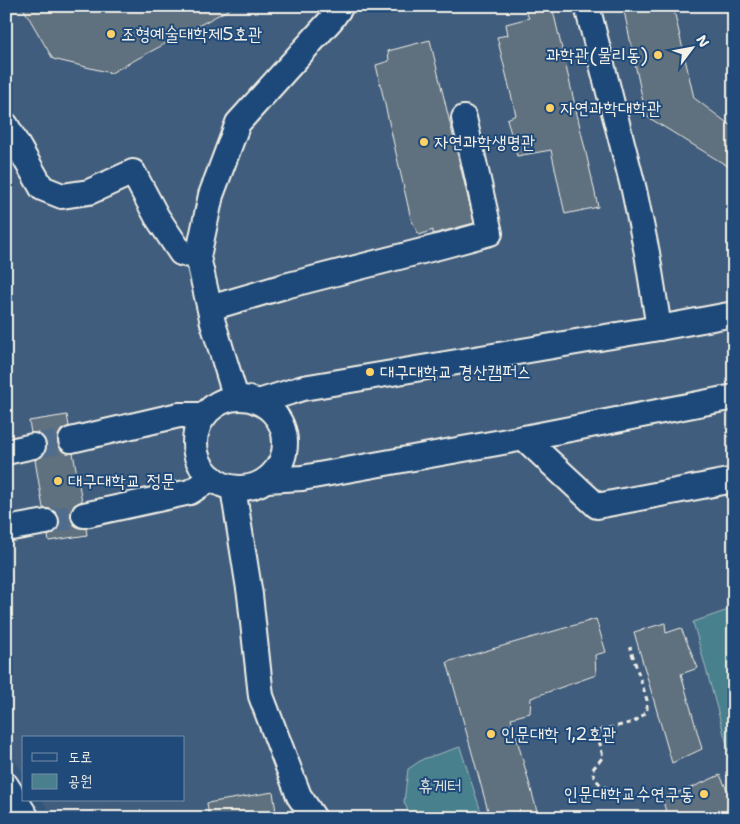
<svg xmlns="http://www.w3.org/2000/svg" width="740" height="824" viewBox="0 0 740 824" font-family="'Shantell Sans','Poor Story',sans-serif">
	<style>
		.built { fill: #405d7d }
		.green { fill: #4a808e; stroke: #9fb8bb }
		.building { fill: #5f707f; stroke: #f4f1e8 }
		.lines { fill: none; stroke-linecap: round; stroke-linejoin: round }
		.minor-tunnel { stroke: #4f6c8c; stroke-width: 24; stroke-dasharray: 24 12; stroke-linecap: butt }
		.minor-casing { stroke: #f4f1e8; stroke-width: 28 }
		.path { stroke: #f4f1e8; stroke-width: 3; stroke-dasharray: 5 4; stroke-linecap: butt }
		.minor { stroke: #1f4a7a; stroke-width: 24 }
		.poi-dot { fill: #ffd166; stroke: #1f4a7a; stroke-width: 2 }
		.labels { text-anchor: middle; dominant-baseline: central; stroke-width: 4; stroke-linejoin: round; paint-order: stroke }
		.poi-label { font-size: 18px; fill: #f4f1e8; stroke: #1f4a7a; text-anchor: start }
		.park-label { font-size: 18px; fill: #dae0da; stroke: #1f4a7a }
	</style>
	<rect width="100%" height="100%" fill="#32557c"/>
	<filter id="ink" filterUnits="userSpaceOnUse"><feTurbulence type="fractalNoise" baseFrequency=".02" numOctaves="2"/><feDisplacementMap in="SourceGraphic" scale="10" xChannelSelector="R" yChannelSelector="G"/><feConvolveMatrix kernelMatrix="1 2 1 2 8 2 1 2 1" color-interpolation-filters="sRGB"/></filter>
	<g filter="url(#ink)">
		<!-- built -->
		<path class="built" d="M6,6H734V818H54L42,800H184V738H24V774L6,750Z"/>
		<!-- green -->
		<g class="green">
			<path d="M734,608V758L731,759L693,622Z"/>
			<path d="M460,747L483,818L411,817L404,802L408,769L423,759Z"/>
		</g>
		<!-- building -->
		<g class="building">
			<path d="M22,6H235L111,73L53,59Z"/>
			<path d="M552,6L592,179L598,207L565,214L551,150L517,156L507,119L516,115L497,37L508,35L506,24L529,18L525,10Z"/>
			<path d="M623,6H673L694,98L734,128V170L646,116Z"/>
			<path d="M430,40L474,223L433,234V230L419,235L411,219L376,65L389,61L388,51Z"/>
			<path d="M67,415L69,426L61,430L58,436V443L61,450L67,453H73L82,501L74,505L71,511V517L74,525L79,528H86L87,535L49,541L48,536L54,533L59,527V519L57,514L51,509L43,508L35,460L43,456L46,451V444L43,436L38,433H31L29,421Z"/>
			<path d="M596,619L606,652L595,655L596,675L531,698L530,713L511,718L539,818H490L447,662Z"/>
			<path d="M665,623L666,633L681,628L698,668L681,674L702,749L672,763L634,632Z"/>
			<path d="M720,775L727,790L734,789V818H668L662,798L693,787Z"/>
			<path d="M273,792L277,818H209L207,803Z"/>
		</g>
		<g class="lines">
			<!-- minor-tunnel -->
			<g class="minor-tunnel">
				<path d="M33,446L71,440"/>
				<path d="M46,522L84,515"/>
			</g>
			<!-- minor casing -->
			<g class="minor-casing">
				<g id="minor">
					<path d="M587,6L634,190L647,253L659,328"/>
					<path d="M6,125L42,188L62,196L89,192L133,172L157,217L181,253L198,257"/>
					<path d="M210,308L285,286L442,246L490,233L464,118"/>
					<path d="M236,398L213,323L198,257L211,195L238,123L331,20L341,6"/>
					<circle cx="240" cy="443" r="45"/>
					<path d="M258,402L303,388L659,328L734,314"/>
					<path d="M524,438L597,506L734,480"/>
					<path d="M71,440L179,415H205"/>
					<path d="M6,452L33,446"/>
					<path d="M266,480L302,478L524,438L734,397"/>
					<path d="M233,488L250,595L261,696L299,796L314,818"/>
					<path d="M84,515L190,492L212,478"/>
					<path d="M6,529L46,522"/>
					<path d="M6,785L27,818"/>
				</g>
			</g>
			<!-- path -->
			<path class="path" d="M616,789L613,791C601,786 595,782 592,770L603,757L597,731L634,722L647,712V700L630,647"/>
			<!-- minor -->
			<use href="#minor" class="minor"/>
		</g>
	</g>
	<!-- markers -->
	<g class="poi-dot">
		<circle cx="111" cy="34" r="5"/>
		<circle cx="658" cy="55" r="5"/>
		<circle cx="550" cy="108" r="5"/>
		<circle cx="424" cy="142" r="5"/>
		<circle cx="370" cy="372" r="5"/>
		<circle cx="58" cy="481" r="5"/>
		<circle cx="491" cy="734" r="5"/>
		<circle cx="704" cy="794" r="5"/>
	</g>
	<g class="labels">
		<!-- poi labels -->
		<g class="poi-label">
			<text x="121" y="34">조형예술대학제5호관</text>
			<text x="648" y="55" text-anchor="end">과학관(물리동)</text>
			<text x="560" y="108">자연과학대학관</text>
			<text x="434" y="142">자연과학생명관</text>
			<text x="380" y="372">대구대학교 경산캠퍼스</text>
			<text x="68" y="481">대구대학교 정문</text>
			<text x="501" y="734">인문대학 1,2호관</text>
			<text x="694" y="794" text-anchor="end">인문대학교수연구동</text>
		</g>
		<!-- park labels -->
		<g class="park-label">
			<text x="440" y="786">휴게터</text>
		</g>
	</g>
	<!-- margin -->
	<rect width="740" height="824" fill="none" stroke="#1f4a7a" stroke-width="25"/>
	<rect x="12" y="12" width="715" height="799" fill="none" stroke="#f4f1e8" stroke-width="2" filter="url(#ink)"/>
	<!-- legend -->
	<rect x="22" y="736" width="162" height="65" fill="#1f4a7a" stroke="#748da6"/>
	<rect x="32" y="753" width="25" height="8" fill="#1f4a7a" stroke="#748da6"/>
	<text x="68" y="762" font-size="15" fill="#f4f1e8">도로</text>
	<rect x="32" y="774" width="25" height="15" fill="#4a808e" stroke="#748da6"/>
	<text x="68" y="786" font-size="15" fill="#f4f1e8">공원</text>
	<!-- north arrow -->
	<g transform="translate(692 48) rotate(58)" stroke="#1f4a7a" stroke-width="4" paint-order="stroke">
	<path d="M0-4L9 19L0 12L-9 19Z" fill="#f4f1e8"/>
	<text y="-8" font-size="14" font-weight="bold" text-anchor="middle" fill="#f4f1e8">N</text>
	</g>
</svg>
